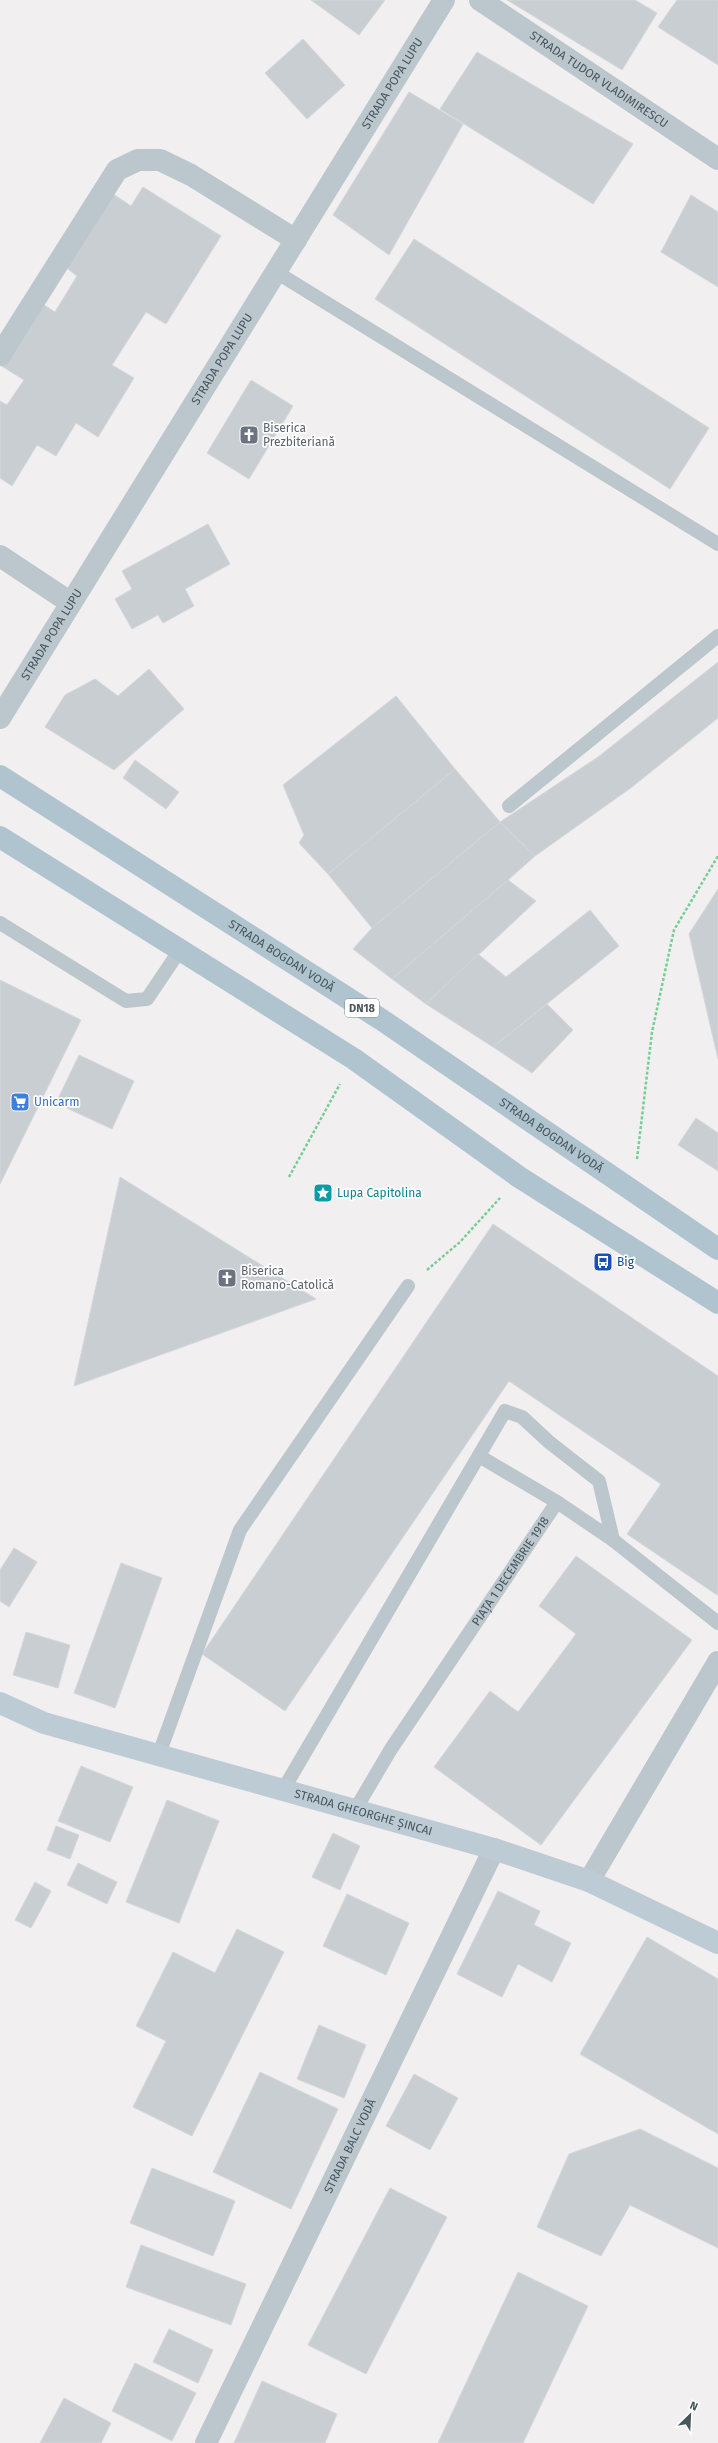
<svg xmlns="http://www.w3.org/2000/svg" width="718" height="2443" viewBox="0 0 718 2443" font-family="'Fira Sans',sans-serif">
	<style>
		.building { fill: #c9ced2; stroke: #d3d7db }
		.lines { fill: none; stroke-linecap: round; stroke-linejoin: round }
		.path { stroke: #75ce94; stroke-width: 2.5; stroke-dasharray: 3 2; stroke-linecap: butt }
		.lane { stroke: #bbc7cd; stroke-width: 14 }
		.street { stroke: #bbc7cd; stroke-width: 22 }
		.secondary { stroke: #bdcbd4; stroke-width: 22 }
		.primary { stroke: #afc4cf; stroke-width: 22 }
		.labels { text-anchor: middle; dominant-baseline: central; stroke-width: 3.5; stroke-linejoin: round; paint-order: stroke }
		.shield { fill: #fff; stroke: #7e898e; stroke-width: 1 }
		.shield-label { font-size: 11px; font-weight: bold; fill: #47565d }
		.street-label { font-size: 12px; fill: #47565d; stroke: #fff }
		.worship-label { font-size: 12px; fill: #5b616d; stroke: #fff; text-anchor: start }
		.shop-label { font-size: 12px; fill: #366cbe; stroke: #fff; text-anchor: start }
		.culture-label { font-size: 12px; fill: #0d838f; stroke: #fff; text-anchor: start }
		.transit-label { font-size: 12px; fill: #164399; stroke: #fff; text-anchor: start }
	</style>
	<rect width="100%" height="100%" fill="#f2eff0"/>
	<!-- building -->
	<g class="building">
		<path d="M311,0H385L359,35Z"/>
		<path d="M507,0H635L657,13L622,70Z"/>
		<path d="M677,0H718V65L658,27Z"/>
		<path d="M303,39L345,85L307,119L265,73Z"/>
		<path d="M477,52L633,144L593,204L440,109Z"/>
		<path d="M409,92L463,124L389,255L333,215Z"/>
		<path d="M143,187L221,236L166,324L146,312L112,365L134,378L98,437L76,423L56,456L37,445L12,486L0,478V401L7,405L24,380L0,365L38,301L55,312L77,276L64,266L110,192L131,206Z"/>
		<path d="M691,195L718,212V287L661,252Z"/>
		<path d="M414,239L709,428L670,489L375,299Z"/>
		<path d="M251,380L293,406L249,479L207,453Z"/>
		<path d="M208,524L230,564L185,589L194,606L163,623L158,615L132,629L115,599L132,589L122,571Z"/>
		<path d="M718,662V718L632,787L535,856L500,822L598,757Z"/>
		<path d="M149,669L184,709L114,770L45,727L65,695L95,679L118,696Z"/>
		<path d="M396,696L455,769L328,874L299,843L304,835L283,785Z"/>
		<path d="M135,760L179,792L166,809L123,778Z"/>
		<path d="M455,769L500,822L372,928L328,874Z"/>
		<path d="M500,822L535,856L508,880L392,979L353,949L372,928Z"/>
		<path d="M508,880L536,901L426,1004L392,979Z"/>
		<path d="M718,889V1059L689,934Z"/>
		<path d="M590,910L619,946L493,1047L426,1004L478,954L506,977Z"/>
		<path d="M0,980L81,1020L0,1184Z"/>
		<path d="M547,1004L573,1030L532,1073L493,1047Z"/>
		<path d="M79,1055L134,1081L112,1129L56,1103Z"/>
		<path d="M696,1118L718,1133V1171L678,1145Z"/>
		<path d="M120,1177L316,1299L74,1386Z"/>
		<path d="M493,1224L718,1376V1593L717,1595L627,1534L661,1484L509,1381L285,1711L202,1654Z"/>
		<path d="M14,1548L37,1562L9,1607L0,1601V1570Z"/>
		<path d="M576,1556L692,1640L541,1845L434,1767L490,1691L518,1712L576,1634L539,1606Z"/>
		<path d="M121,1563L162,1578L115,1708L74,1693Z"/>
		<path d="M26,1632L70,1645L58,1688L13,1675Z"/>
		<path d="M81,1766L133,1787L110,1842L58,1821Z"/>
		<path d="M167,1800L219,1821L179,1923L126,1902Z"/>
		<path d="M56,1826L79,1835L70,1859L47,1850Z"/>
		<path d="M333,1833L360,1846L340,1890L312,1877Z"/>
		<path d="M78,1863L117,1882L107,1904L67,1885Z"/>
		<path d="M35,1882L51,1891L31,1928L15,1920Z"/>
		<path d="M498,1891L540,1911L534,1925L571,1943L552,1982L518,1964L502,1997L457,1974Z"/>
		<path d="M347,1894L409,1923L386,1975L323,1946Z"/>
		<path d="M237,1929L284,1952L192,2136L133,2107L166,2041L136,2026L173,1952L215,1973Z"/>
		<path d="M647,1937L718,1979V2134L580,2054Z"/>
		<path d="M319,2025L366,2045L344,2098L297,2079Z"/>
		<path d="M260,2072L338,2109L291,2209L213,2172Z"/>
		<path d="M414,2074L458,2098L430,2150L386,2126Z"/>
		<path d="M640,2129L718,2168V2248L630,2205L601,2256L537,2227L569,2154Z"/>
		<path d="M152,2168L235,2201L213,2256L130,2223Z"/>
		<path d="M390,2188L447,2217L366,2374L308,2345Z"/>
		<path d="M141,2245L246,2284L231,2325L126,2287Z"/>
		<path d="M518,2272L588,2306L523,2443H438Z"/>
		<path d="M169,2329L213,2350L198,2383L153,2362Z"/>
		<path d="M135,2363L196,2393L172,2441L112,2411Z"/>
		<path d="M262,2381L337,2414L325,2443H234Z"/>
		<path d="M64,2398L111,2423L101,2443H40Z"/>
	</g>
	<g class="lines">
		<!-- path -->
		<g class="path">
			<path d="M637,1159L652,1032L674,930L718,856"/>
			<path d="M289,1177L340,1084"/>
			<path d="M427,1270L460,1242L500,1198"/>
		</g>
		<!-- lane -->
		<g class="lane">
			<path d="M276,272L718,544"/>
			<path d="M509,806L718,636"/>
			<path d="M0,923L126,1001L147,999L180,950"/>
			<path d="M479,1456L557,1502"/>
			<path d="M159,1754L240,1530L408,1286"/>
			<path d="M283,1790L505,1411L522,1417L549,1442L599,1481L613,1540"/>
			<path id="s1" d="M355,1810L391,1749L557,1502L613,1540L718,1623"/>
		</g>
		<!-- street -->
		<g class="street">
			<path id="s2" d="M480,0L718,159"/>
			<path d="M0,355L117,170L138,160H160L191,175L296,240"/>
			<path d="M0,556L71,603"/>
			<path id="s3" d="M0,718L444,0"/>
			<path d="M589,1881L718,1662"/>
			<path id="s4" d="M206,2443L494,1849"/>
		</g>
		<!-- secondary -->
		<path class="secondary" id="s5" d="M0,1703L44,1723L494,1849L589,1881L718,1943"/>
		<!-- primary -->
		<g class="primary">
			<path id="s6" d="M0,776L382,1020L718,1249"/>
			<path d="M0,837L354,1059L519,1177L718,1303"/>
		</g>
	</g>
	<!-- icons -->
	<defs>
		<g id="church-square" transform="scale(1)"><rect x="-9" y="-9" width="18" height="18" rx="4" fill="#6b7280" stroke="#fff"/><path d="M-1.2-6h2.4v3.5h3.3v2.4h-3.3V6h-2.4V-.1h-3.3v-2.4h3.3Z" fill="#fff"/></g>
		<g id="supermarket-square" transform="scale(1)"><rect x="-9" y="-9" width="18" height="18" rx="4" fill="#3f7fe0" stroke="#fff"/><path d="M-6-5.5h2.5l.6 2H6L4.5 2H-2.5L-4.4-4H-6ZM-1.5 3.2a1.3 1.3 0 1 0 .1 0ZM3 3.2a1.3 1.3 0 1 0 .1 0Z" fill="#fff"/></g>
		<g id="sight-square" transform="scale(1)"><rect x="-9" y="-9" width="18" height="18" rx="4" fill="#0f9aa8" stroke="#fff"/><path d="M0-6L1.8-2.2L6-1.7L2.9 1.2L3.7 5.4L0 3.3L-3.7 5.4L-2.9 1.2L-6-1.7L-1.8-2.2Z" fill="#fff"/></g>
		<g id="bus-square" transform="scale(1)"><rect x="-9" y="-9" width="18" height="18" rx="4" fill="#1a4fb4" stroke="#fff"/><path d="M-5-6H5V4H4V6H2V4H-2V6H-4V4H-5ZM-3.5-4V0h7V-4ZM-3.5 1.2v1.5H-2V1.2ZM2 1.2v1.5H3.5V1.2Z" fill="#fff"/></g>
	</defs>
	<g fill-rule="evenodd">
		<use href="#church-square" x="249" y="435"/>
		<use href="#supermarket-square" x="20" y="1102"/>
		<use href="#sight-square" x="323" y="1193"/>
		<use href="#bus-square" x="603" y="1262"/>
		<use href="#church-square" x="227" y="1278"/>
	</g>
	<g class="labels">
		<!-- shield labels -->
		<rect class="shield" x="345" y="999" width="34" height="18" rx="3"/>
		<g class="shield-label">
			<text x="362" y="1008">DN18</text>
		</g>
		<!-- street labels -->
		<g class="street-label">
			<text stroke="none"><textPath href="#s2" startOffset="143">STRADA TUDOR VLADIMIRESCU</textPath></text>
			<text stroke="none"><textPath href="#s3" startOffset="746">STRADA POPA LUPU</textPath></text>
			<text stroke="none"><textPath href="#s3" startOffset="422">STRADA POPA LUPU</textPath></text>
			<text stroke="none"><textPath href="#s3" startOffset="98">STRADA POPA LUPU</textPath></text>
			<text stroke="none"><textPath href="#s6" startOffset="334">STRADA BOGDAN VODĂ</textPath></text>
			<text stroke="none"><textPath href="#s6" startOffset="658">STRADA BOGDAN VODĂ</textPath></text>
			<text stroke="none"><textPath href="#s1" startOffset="285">PIAȚA 1 DECEMBRIE 1918</textPath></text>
			<text stroke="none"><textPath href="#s5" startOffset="380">STRADA GHEORGHE ȘINCAI</textPath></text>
			<text stroke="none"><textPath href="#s4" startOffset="330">STRADA BALC VODĂ</textPath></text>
		</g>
		<!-- worship labels -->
		<g class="worship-label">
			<text x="263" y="428">Biserica<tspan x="263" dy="14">Prezbiteriană</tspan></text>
			<text x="241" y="1271">Biserica<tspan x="241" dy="14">Romano-Catolică</tspan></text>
		</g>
		<!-- shop labels -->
		<g class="shop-label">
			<text x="34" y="1102">Unicarm</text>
		</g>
		<!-- culture labels -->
		<g class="culture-label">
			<text x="337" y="1193">Lupa Capitolina</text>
		</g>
		<!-- transit labels -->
		<g class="transit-label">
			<text x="617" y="1262">Big</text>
		</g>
	</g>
	<!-- north arrow -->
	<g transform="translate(690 2415) rotate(24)" stroke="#ffffff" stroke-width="3" paint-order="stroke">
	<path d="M0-3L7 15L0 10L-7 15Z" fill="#47565d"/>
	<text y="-6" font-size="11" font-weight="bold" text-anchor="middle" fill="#47565d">N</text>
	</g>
</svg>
